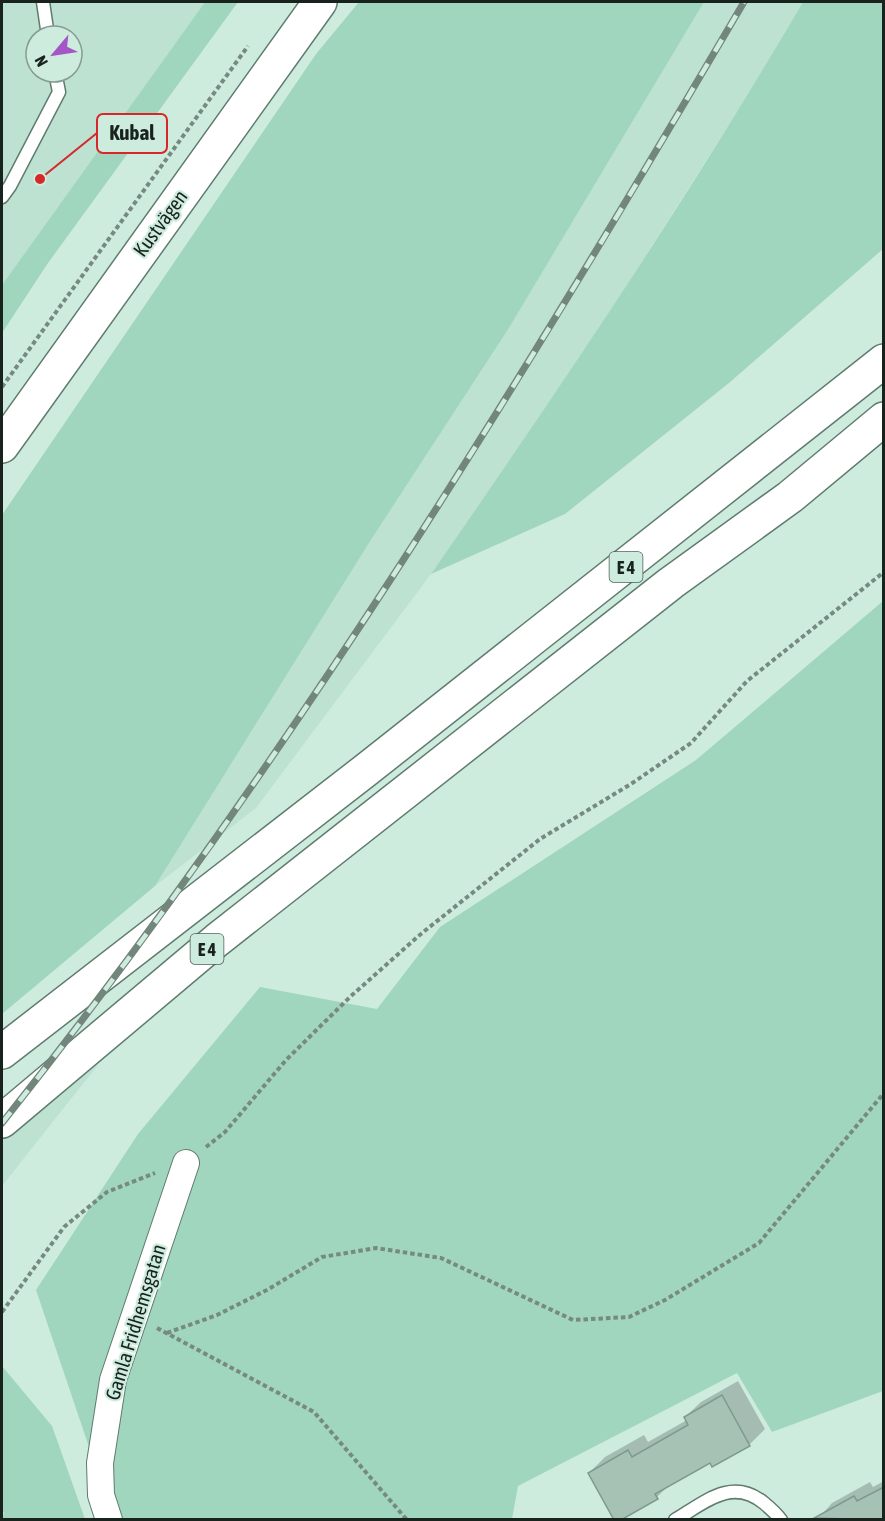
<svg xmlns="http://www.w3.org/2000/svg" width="885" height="1521" viewBox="0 0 885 1521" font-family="'Asap Condensed',sans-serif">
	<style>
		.built { fill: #bde2d1; fill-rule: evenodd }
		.green { fill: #a1d6be }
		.shadow { fill: #0003 }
		.building { fill: #a6c2b5; stroke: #7e9a8d; stroke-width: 1.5 }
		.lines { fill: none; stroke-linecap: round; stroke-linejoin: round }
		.service-casing { stroke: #607b6f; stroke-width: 15 }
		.minor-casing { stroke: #607b6f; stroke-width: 28 }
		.secondary-casing { stroke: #607b6f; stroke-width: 36 }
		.motorway-casing { stroke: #607b6f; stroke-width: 36 }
		.path { stroke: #768a81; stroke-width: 4; stroke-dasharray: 4.5 3; stroke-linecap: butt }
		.service { stroke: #fff; stroke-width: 12 }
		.minor { stroke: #fff; stroke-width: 26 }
		.secondary { stroke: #fff; stroke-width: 33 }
		.motorway { stroke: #fff; stroke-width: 33 }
		.rail-casing { stroke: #72867c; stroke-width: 7 }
		.rail { stroke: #ceecde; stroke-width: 4.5; stroke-dasharray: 14; stroke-linecap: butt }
		.labels { text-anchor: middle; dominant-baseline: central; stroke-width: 4.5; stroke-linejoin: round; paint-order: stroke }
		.shield { fill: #ceecde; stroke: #4f5f58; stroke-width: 1.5 }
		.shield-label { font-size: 18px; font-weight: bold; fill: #18231e }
		.street-label { font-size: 20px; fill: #18231e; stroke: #ceecde }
		.leader { fill: none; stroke: #d62828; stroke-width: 2 }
		.callout-dot { fill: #d62828; stroke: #ceecde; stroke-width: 2 }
		.callout { fill: #ceecde; stroke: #d62828; stroke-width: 2 }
		.callout-label { font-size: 21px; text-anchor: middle; font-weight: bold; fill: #18231e }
	</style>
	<rect width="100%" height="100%" fill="#ceecde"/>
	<!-- built -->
	<g class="built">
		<path d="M2,2H205L2,285ZM36,36H72V72H36Z"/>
		<path d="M704,2H803L751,90L571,373L431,574L256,808L155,886L369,543L509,328Z"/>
		<path d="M99,1064L66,1105L2,1186V1137Z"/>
	</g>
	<!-- green -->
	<g class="green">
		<path d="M205,2H238L48,263L2,333V285Z"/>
		<path d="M359,2H704L509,328L369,543L155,886L2,1014V515L316,54Z"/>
		<path d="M803,2H883V249L729,383L565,514L431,574C561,387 688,198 803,2Z"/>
		<path d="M883,601V1391L772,1432L737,1373L518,1486L512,1519H117L93,1459L36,1290L138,1134L260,987L377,1009L440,927L696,760Z"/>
		<path d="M2,1366L52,1426L85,1519H2L4,1513L2,1510Z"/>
	</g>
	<!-- shadow -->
	<g class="shadow">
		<path d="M738,1381L765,1429L749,1445L713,1465L710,1461L672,1482L657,1497L618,1520L589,1473L605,1457L644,1435L648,1442L687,1420L685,1417L701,1402Z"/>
		<path d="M884,1481V1520H817L832,1503L870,1482L873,1487Z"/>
	</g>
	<!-- building -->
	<g class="building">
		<path d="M722,1395L750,1446L712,1467L710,1463L655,1494L658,1499L621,1520H614L588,1473L628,1450L632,1457L688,1425L684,1417Z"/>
		<path d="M884,1487V1520L814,1518L854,1496L857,1501Z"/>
	</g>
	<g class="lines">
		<!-- service casing -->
		<g class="service-casing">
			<g id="service">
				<path d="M43,2L48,36"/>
				<path d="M2,197L10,186L59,92L55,72"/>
				<path d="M675,1520C705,1502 732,1477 764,1503C770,1508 776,1513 781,1520"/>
			</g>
		</g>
		<!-- minor casing -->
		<g class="minor-casing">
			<path id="minor" d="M109,1520L101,1495L100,1463L113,1380L186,1163"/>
		</g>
		<!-- secondary casing -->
		<g class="secondary-casing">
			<path id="secondary" d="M2,446L320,2"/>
		</g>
		<!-- motorway casing -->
		<g class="motorway-casing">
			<g id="motorway">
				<path d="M2,1052L366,770L884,361"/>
				<path d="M2,1121L217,940L671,583L790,497L884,419"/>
			</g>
		</g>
		<!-- path -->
		<g class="path">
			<path d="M2,387L248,46"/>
			<path d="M206,1147L225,1132L286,1060L351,996L422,933L540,839L631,784L691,743L747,681L884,572"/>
			<path d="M2,1312L64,1227L107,1192L155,1173"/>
			<path d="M157,1328L314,1412L407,1520"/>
			<path d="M167,1333L217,1315L267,1290L322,1257L376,1248L441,1258L573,1320L629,1317L665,1300L759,1243L884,1093"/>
		</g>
		<!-- service -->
		<use href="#service" class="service"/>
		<!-- minor -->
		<use href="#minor" class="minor"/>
		<!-- secondary -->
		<use href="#secondary" class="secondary"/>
		<!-- motorway -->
		<use href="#motorway" class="motorway"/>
		<!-- rail casing -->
		<g class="rail-casing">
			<path id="rail" d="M2,1123C282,772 517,389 744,2"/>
		</g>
		<!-- rail -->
		<use href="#rail" class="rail"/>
	</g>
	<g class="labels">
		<!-- shield labels -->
		<g class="shield">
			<rect x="609.5" y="552" width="33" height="30" rx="4.5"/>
			<rect x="190.5" y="934" width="33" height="30" rx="4.5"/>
		</g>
		<g class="shield-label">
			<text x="626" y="567">E 4</text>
			<text x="207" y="949">E 4</text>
		</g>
		<!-- street labels -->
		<g class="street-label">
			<text transform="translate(160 223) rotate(-54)">Kustvägen</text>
			<text transform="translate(135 1322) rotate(-73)">Gamla Fridhemsgatan</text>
		</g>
	</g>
	<!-- callouts -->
	<path class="leader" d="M40 179L97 133"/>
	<circle class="callout-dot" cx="40" cy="179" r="6"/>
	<rect class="callout" x="97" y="114" width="70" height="39" rx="6"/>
	<g class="callout-label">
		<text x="132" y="140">Kubal</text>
	</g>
	<!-- border -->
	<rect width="885" height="1521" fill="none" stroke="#18231e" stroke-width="6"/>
	<!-- north arrow -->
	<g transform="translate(54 54) rotate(241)"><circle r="28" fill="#ceecde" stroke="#859c91" stroke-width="1.5"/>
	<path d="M0-4.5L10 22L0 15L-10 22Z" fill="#a456c7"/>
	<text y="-9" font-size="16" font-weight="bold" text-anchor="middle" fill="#18231e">N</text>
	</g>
</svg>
